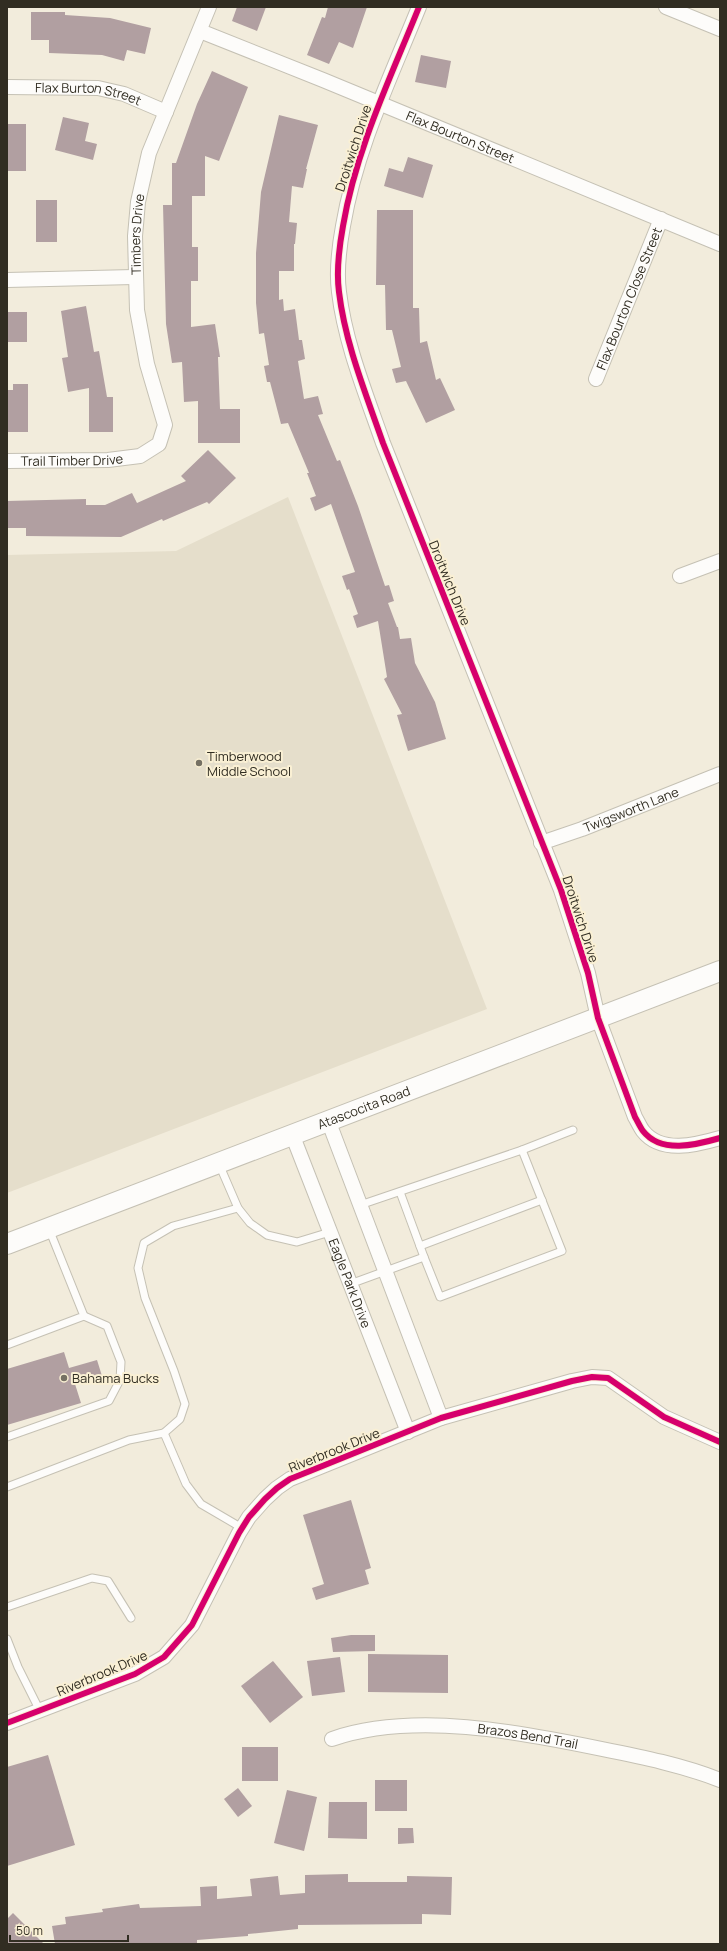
<svg xmlns="http://www.w3.org/2000/svg" width="727" height="1951" viewBox="0 0 727 1951" font-family="Manrope,sans-serif">
	<style>
		.education { fill: #e5decb }
		.building { fill: #b19fa1 }
		.lines { fill: none; stroke-linecap: round; stroke-linejoin: round }
		.lane-casing { stroke: #c5c1b4; stroke-width: 9 }
		.street-casing { stroke: #c5c1b4; stroke-width: 16 }
		.secondary-casing { stroke: #c5c1b4; stroke-width: 22 }
		.lane { stroke: #fdfcfa; stroke-width: 7 }
		.street { stroke: #fdfcfa; stroke-width: 14 }
		.secondary { stroke: #fdfcfa; stroke-width: 20 }
		.cycleway-casing { stroke: #faf0d4; stroke-width: 8 }
		.cycleway { stroke: #d6006c; stroke-width: 6 }
		.poi-dot { fill: #757063; stroke: #faf0d4; stroke-width: 1.5 }
		.labels { text-anchor: middle; dominant-baseline: central; stroke-width: 4; stroke-linejoin: round; paint-order: stroke }
		.street-label { font-size: 13px; fill: #312d22; stroke: #faf0d4 }
		.poi-label { font-size: 13px; fill: #312d22; stroke: #faf0d4; text-anchor: start }
	</style>
	<rect width="100%" height="100%" fill="#f2ecdc"/>
	<!-- education -->
	<path class="education" d="M288,497L487,1009L7,1193V555L176,551Z"/>
	<!-- building -->
	<g class="building">
		<path d="M237,7H266L257,31L232,21Z"/>
		<path d="M328,7H367L353,48L339,42L329,64L307,55L322,17L325,18Z"/>
		<path d="M31,12H65V15L110,18L151,28L145,54L127,50L124,61L102,55L49,53V40H31Z"/>
		<path d="M421,55L451,61L446,88L415,82Z"/>
		<path d="M212,71L248,87L219,161L205,156V196H192V247H198V281H191V327L215,324L220,357H218L220,409H240V443H198V401L184,402L182,362L172,363L166,324L163,205H172V163H176L197,104Z"/>
		<path d="M279,115L318,125L306,169H307L303,188L292,186L289,222L297,223L295,244H294V271H279V300L283,299L284,311L295,309L299,340H302L305,359L298,361L304,399L318,396L323,414L318,415L337,461L340,460L358,506L385,586L389,585L394,601L388,603L397,627H398L400,639L411,638L415,663L435,702L446,739L408,751L397,715L402,714L384,679L387,677L378,621L357,628L353,616L358,614L349,589L347,590L342,576L355,572L344,541L331,504L315,511L310,498L316,496L307,473H309L288,423L281,424L270,382H267L264,366L269,365L264,333L259,334L256,303V253L261,192Z"/>
		<path d="M63,117L89,123L85,141L97,144L93,160L55,150Z"/>
		<rect x="7" y="124" width="19" height="47"/>
		<path d="M408,157L433,165L423,198L384,186L389,168L403,172Z"/>
		<rect x="36" y="200" width="21" height="42"/>
		<path d="M377,210H413V308H419L420,343L427,341L436,380L440,378L455,410L426,423L406,381L396,383L392,369L401,367L392,330H386L385,285H376Z"/>
		<path d="M86,306L94,352L99,351L107,397H113V432H89V388L68,392L62,358L68,357L61,311Z"/>
		<rect x="7" y="312" width="20" height="30"/>
		<path d="M13,384H28V432H7V390H13Z"/>
		<path d="M208,450L236,478L209,504L207,502L163,521L162,519L121,537L26,536V528H7V501L86,499V505H105L132,493L137,503L186,481L181,476Z"/>
		<path d="M64,1352L69,1368L97,1360L102,1376L75,1384L81,1403L7,1425V1369Z"/>
		<path d="M351,1500L371,1568L365,1570L369,1584L316,1600L312,1588L324,1584L303,1515Z"/>
		<path d="M351,1635H375V1651L333,1652L331,1638Z"/>
		<path d="M368,1654L448,1655V1693L368,1692Z"/>
		<path d="M340,1657L345,1692L312,1696L307,1661Z"/>
		<path d="M273,1661L303,1697L270,1723L241,1686Z"/>
		<rect x="242" y="1747" width="36" height="34"/>
		<path d="M48,1755L75,1845L7,1866V1767Z"/>
		<rect x="375" y="1780" width="32" height="31"/>
		<path d="M238,1788L252,1806L238,1817L224,1799Z"/>
		<path d="M287,1790L317,1797L304,1851L274,1843Z"/>
		<path d="M329,1802H367V1839L328,1838Z"/>
		<path d="M398,1828H413L414,1843L398,1844Z"/>
		<path d="M348,1874V1882H407V1876L452,1877L451,1915L422,1914V1924L298,1925V1929L248,1934V1936L197,1940V1944H55L52,1926L66,1924L65,1917L103,1912L102,1909L139,1904L140,1908L201,1906L200,1887L217,1886V1899L252,1896L250,1879L278,1876L280,1895L305,1893V1875Z"/>
		<path d="M13,1913L44,1944H7V1919Z"/>
	</g>
	<g class="lines">
		<!-- lane casing -->
		<g class="lane-casing">
			<g id="lane">
				<path d="M522,1150L573,1130"/>
				<path d="M219,1164L238,1208L250,1223L267,1235L297,1242L330,1232"/>
				<path d="M400,1192L424,1257"/>
				<path d="M420,1246L542,1200"/>
				<path d="M350,1284L424,1257L440,1297L562,1251L522,1150L360,1205"/>
				<path d="M7,1345L84,1316L49,1229"/>
				<path d="M164,1433L180,1419L185,1404L174,1371L145,1298L138,1268L144,1243L173,1226L238,1208"/>
				<path d="M7,1437L109,1401L120,1380L121,1362L107,1326L84,1316"/>
				<path d="M7,1487L129,1440L164,1433L186,1484L201,1504L242,1528"/>
				<path d="M7,1607L92,1578L108,1581L131,1618"/>
				<path d="M7,1639L18,1667L40,1711"/>
			</g>
		</g>
		<!-- street casing -->
		<g class="street-casing">
			<g id="street">
				<path d="M419,7C390,79 356,149 343,226C339,248 336,270 339,292C345,343 366,394 383,443L561,890L588,973L598,1018L635,1117C638,1122 640,1127 643,1131C661,1154 696,1145 720,1138"/>
				<path d="M666,7L720,29"/>
				<path id="s1" d="M200,31L323,80L720,244"/>
				<path id="s2" d="M7,87L98,88L124,94L166,112"/>
				<path d="M7,280L134,277"/>
				<path id="s3" d="M596,379L661,219"/>
				<path id="s4" d="M7,461L108,460L140,456L159,444L165,425L147,364L137,310L135,236L138,202L149,153L209,7"/>
				<path d="M680,576L720,561"/>
				<path id="s5" d="M541,843L582,829L720,774"/>
				<path d="M328,1120L441,1418"/>
				<path id="s6" d="M292,1134L408,1432"/>
				<path d="M7,1723L135,1674L164,1657L192,1625L239,1533L249,1517L265,1499L277,1488L290,1479L310,1471L441,1418L572,1381L592,1377L608,1378L664,1417L720,1442"/>
				<path id="s7" d="M332,1739C413,1711 520,1732 602,1749C642,1757 682,1765 720,1780"/>
			</g>
		</g>
		<!-- secondary casing -->
		<g class="secondary-casing">
			<g id="secondary">
				<path id="s8" d="M7,1244L720,971"/>
			</g>
		</g>
		<!-- lane -->
		<use href="#lane" class="lane"/>
		<!-- street -->
		<use href="#street" class="street"/>
		<!-- secondary -->
		<use href="#secondary" class="secondary"/>
		<!-- cycleway casing -->
		<g class="cycleway-casing">
			<g id="cycleway">
				<path d="M419,7C390,79 356,149 343,226C339,248 336,270 339,292C345,343 366,394 383,443L561,890L588,973L598,1018L635,1117C638,1122 640,1127 643,1131C661,1154 696,1145 720,1138"/>
				<path d="M7,1723L135,1674L164,1657L192,1625L239,1533L249,1517L265,1499L277,1488L290,1479L310,1471L441,1418L572,1381L592,1377L608,1378L664,1417L720,1442"/>
			</g>
		</g>
		<!-- cycleway -->
		<use href="#cycleway" class="cycleway"/>
	</g>
	<!-- markers -->
	<g class="poi-dot">
		<circle cx="199" cy="763" r="4"/>
		<circle cx="64" cy="1378" r="4"/>
	</g>
	<g class="labels">
		<!-- street labels -->
		<g class="street-label">
			<text stroke="none"><textPath href="#s2" startOffset="82">Flax Burton Street</textPath></text>
			<text stroke="none"><textPath href="#s1" startOffset="281">Flax Bourton Street</textPath></text>
			<text transform="translate(353 148) rotate(-72)">Droitwich Drive</text>
			<text stroke="none"><textPath href="#s4" startOffset="370">Timbers Drive</textPath></text>
			<text stroke="none"><textPath href="#s3" startOffset="87">Flax Bourton Close Street</textPath></text>
			<text stroke="none"><textPath href="#s4" startOffset="65">Trail Timber Drive</textPath></text>
			<text transform="translate(450 583) rotate(68)">Droitwich Drive</text>
			<text stroke="none"><textPath href="#s5" startOffset="96">Twigsworth Lane</textPath></text>
			<text transform="translate(581 919) rotate(72)">Droitwich Drive</text>
			<text stroke="none"><textPath href="#s8" startOffset="382">Atascocita Road</textPath></text>
			<text stroke="none"><textPath href="#s6" startOffset="160">Eagle Park Drive</textPath></text>
			<text transform="translate(334 1450) rotate(-22)">Riverbrook Drive</text>
			<text transform="translate(102 1673) rotate(-23)">Riverbrook Drive</text>
			<text stroke="none"><textPath href="#s7" startOffset="198">Brazos Bend Trail</textPath></text>
		</g>
		<!-- poi labels -->
		<g class="poi-label">
			<text x="207" y="756">Timberwood<tspan x="207" dy="15">Middle School</tspan></text>
			<text x="72" y="1378">Bahama Bucks</text>
		</g>
	</g>
	<!-- border -->
	<rect width="727" height="1951" fill="none" stroke="#312d22" stroke-width="16"/>
	<!-- scale -->
	<path d="M10 1935v6h118v-6" fill="none" stroke="#312d22" stroke-width="2"/>
	<text x="16" y="1935" font-size="12" fill="#312d22" stroke="#faf0d4" stroke-width="3" paint-order="stroke">50 m</text>
</svg>
